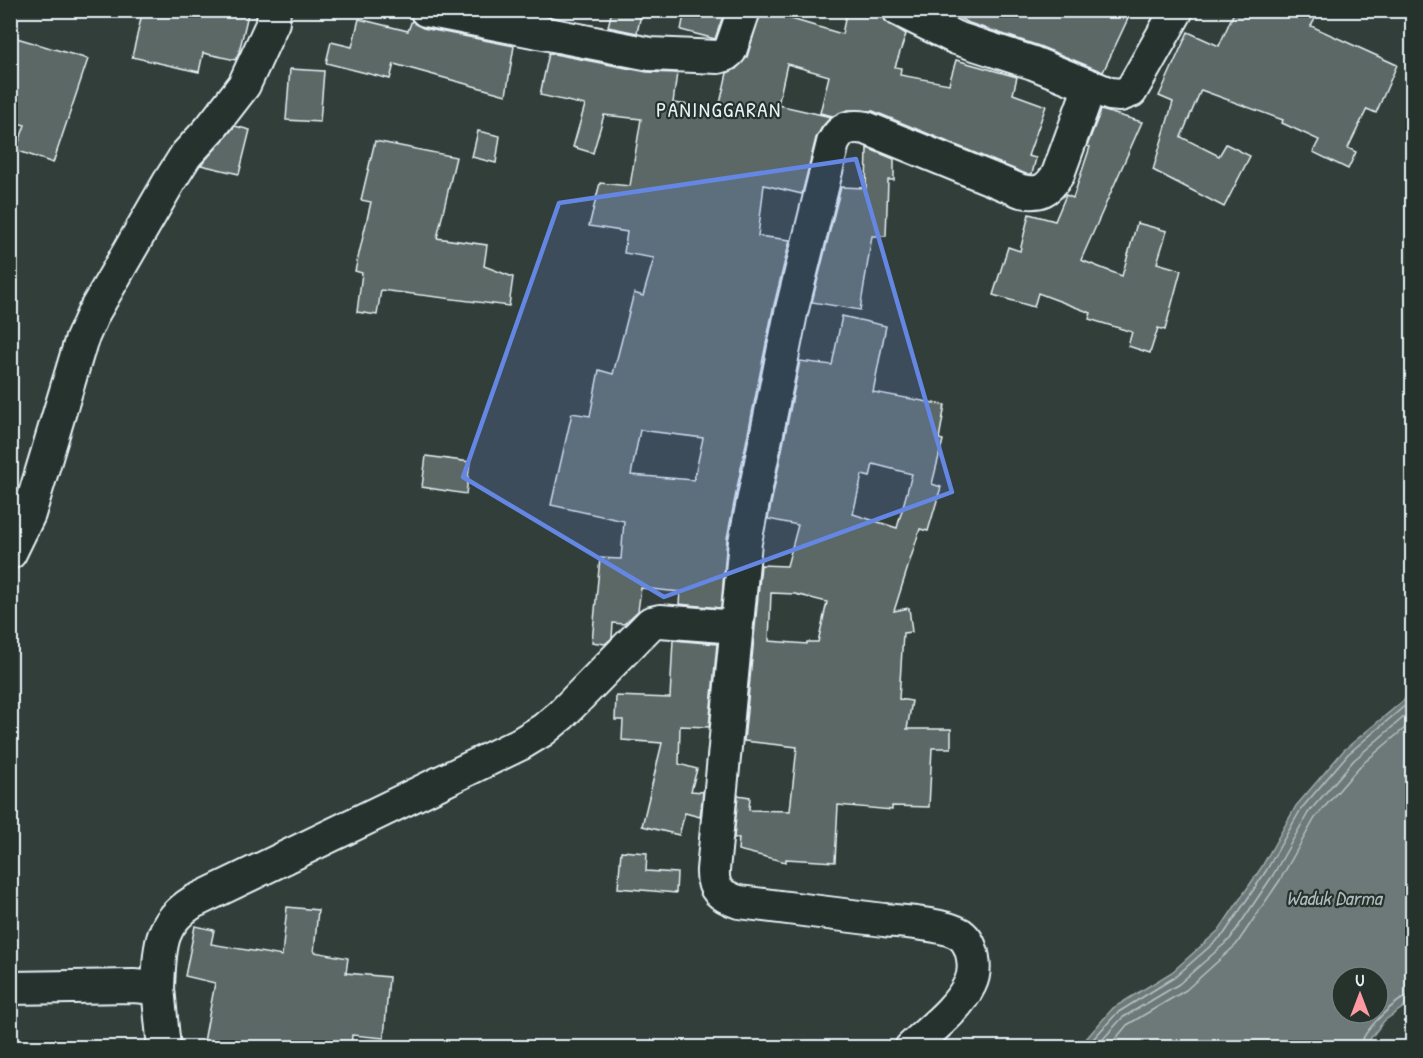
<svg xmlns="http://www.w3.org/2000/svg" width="1423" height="1058" viewBox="0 0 1423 1058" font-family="'Patrick Hand',sans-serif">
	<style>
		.water { fill: #6d7978; stroke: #9ea9ab; stroke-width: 1.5; fill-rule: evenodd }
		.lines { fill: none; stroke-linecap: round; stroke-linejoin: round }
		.shore { stroke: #b7c1c5; stroke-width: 1.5 }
		.building { fill: #5c6865; stroke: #e8f1f8; stroke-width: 1.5; fill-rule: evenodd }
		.minor-casing { stroke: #e8f1f8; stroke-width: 36 }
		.minor { stroke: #26332d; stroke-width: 32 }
		.marked { fill: #6487e3; fill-opacity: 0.2; stroke: #6487e3; stroke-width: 4.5; stroke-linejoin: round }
		.labels { text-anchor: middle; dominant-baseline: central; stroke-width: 4.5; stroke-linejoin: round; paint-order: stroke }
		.water-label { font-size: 20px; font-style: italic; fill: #b1bbbe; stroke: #26332d }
		.quarter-label { font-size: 21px; letter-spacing: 1.5px; fill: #e8f1f8; stroke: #26332d }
	</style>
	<rect width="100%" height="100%" fill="#323e39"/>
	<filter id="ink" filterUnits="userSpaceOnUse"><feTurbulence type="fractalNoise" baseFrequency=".0167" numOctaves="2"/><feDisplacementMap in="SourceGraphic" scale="12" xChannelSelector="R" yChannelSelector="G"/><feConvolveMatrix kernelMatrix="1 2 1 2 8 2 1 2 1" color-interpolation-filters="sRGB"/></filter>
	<g filter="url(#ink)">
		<!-- water -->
		<path class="water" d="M1412,688V1001L1384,1021L1364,1047H1079L1113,1008L1172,972L1219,930L1261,868L1296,806L1344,750L1404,700ZM1342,977H1378V1013H1342Z"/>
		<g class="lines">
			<!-- shore -->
			<g class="shore">
				<path d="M1085,1048L1117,1013L1175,977L1224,934L1266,871L1301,809L1348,754L1407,704L1412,698"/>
				<path d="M1095,1048L1122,1018L1179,984L1230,939L1273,875L1308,813L1354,760L1412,710"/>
				<path d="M1108,1048L1127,1025L1186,990L1236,945L1280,880L1315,818L1360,766L1412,722"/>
				<path d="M1360,1048C1361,1032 1397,997 1412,995"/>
			</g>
		</g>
		<!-- building -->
		<g class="building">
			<path d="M143,10H249L239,52L235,60L203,53L199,72L132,57Z"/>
			<path d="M612,10H642L637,33L608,27Z"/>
			<path d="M685,10H725L715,39L681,30Z"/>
			<path d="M761,10L842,34L847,10H881L884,20L906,34L895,67L901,68L900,75L949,84L956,60L1017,77L1013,94L1046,106L1028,156L1036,158L1032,174H1026L873,111L848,110L833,116L820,113L829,76L787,64L778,105L831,117L822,127L816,138L802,194L764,185L758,236L790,240L773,309L727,538L721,608L679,604L680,592L641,588L638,611L624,624L613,623L612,638L605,644L592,642L600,558L621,559L624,521L551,505L572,413L590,416L599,370L613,374L634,293L643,296L654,258L624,253L627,232L589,226L600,183L630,186L641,119L604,115L593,153L573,147L585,105L540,95L549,53L647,72L677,73L673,103L719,108L727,73L736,69L747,57ZM640,430L703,438L694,480L631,475Z"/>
			<path d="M944,10H1132L1103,72L1039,46L969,23Z"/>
			<path d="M1235,10H1320L1311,26L1397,65L1376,113L1367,109L1348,148L1356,152L1348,169L1313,152L1319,140L1282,123L1283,120L1201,90L1181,137L1219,156L1226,144L1250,156L1224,207L1153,170L1173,102L1159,96L1188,32L1219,46Z"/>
			<path d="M359,19L408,31L412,20L415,24L423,28L514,46L506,95L394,64L390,79L326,63L331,42L352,47Z"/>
			<path d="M10,36L88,59L53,163L16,150L25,125L10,121Z"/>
			<path d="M290,69L324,71L320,122L286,120Z"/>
			<path d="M1101,110L1142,122L1081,260L1122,276L1137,223L1167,231L1157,263L1181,270L1165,330L1158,328L1150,353L1128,346L1132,332L1089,319L1091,313L1038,293L1034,307L993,295L1008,247L1020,251L1029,214L1055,221L1066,195L1073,198L1090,147L1087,146Z"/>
			<path d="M235,126L250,130L239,174L201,165Z"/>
			<path d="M478,131L500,136L496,163L472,157Z"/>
			<path d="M375,141L456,157L437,238L487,245L484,266L513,277L509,306L381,290L377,315L357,312L362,273L355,271L371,202L361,200Z"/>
			<path d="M867,148L894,159V180H888L886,236H872L860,310L812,302L841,187L866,188Z"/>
			<path d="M842,316L886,326L873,392L945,405L939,439L943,440L932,484L941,487L928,531L920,529L894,611L909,608L912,632L903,633L899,699L912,701L907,729H951V748H932L929,807L892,806V810L838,805L835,862L786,859V862L738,850L739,838H734L738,795L750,797L749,810L790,811L797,747L744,741L761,565L787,566L798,525L768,519L800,361L832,365ZM873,464L912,474L897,528L853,514L862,475L870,477ZM771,593L795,594L827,602L818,642H807V644L769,641Z"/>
			<path d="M426,456L470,462L466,494L422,487Z"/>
			<path d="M673,640L717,644L709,727L680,726L679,764L697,769L691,791L703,792L700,817L685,813L679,835L642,826L662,743L622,740L623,720H615L616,696L670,698Z"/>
			<path d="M621,851L647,853L646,871L677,873L676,893L618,888Z"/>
			<path d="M287,907L318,910L314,952L348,958L346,973L389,977L384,1038L352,1035L351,1047H203L215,983L185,976L195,926L214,930L211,944L282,956Z"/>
		</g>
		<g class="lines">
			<!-- minor casing -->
			<g class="minor-casing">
				<g id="minor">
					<path d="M426,10L650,54L718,57L725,55L730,51L744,10"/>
					<path d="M899,10L956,38L1033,63L1110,94L1120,95L1131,91L1177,10"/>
					<path d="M10,553L29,514L81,341L94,312L169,182L186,155L210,129L244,85L273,22L274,10"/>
					<path d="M10,988L133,986L158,988C160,949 158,924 193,902L520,744L543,730L561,715L651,623L660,621L736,627"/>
					<path d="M158,988L164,1048"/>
					<path d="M911,1048C931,1029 958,1009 970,984C977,970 974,944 960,934C944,924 904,922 884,920C836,914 787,908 739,902C721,896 712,890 713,870L745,542L791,313L833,143C841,128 849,125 866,128L1021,191C1040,195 1048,190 1058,174L1090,86"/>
				</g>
			</g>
			<!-- minor -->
			<use href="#minor" class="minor"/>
		</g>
	</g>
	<!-- marked area -->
	<path class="marked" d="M856,159L952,492L664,597L463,477L559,203Z"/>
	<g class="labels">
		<!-- water labels -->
		<g class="water-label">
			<text x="1334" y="897">Waduk Darma</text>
		</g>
		<!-- quarter labels -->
		<g class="quarter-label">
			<text x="719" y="109">PANINGGARAN</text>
		</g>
	</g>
	<!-- margin -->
	<rect width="1423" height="1058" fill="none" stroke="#26332d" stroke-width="36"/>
	<rect x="18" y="18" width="1387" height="1022" fill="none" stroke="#e8f1f8" stroke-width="2" filter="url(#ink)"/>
	<!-- north arrow -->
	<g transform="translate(1360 995)"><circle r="28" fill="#26332d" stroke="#747f7e" stroke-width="1.5"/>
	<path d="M0-4.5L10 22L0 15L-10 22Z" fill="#ff9aa2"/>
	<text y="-9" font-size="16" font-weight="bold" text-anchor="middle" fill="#e8f1f8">U</text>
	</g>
</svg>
